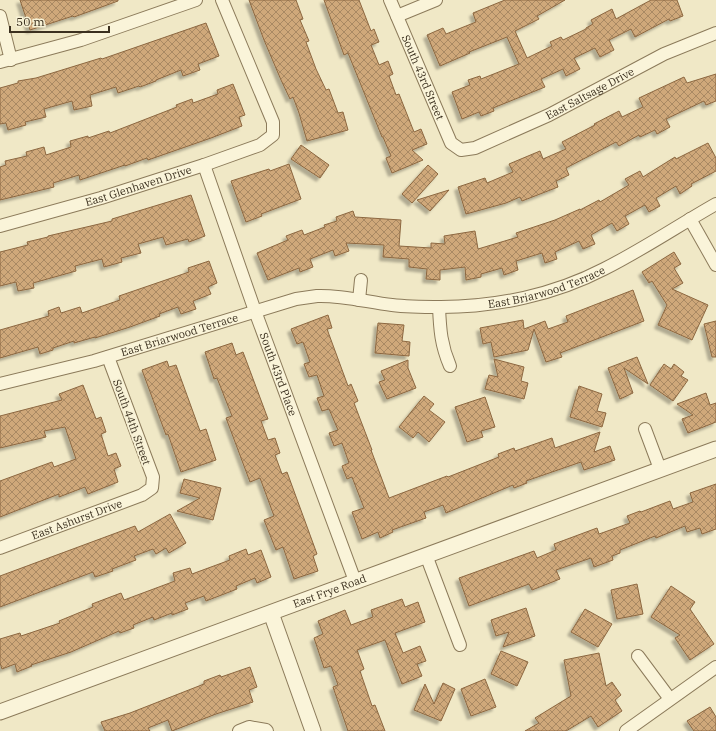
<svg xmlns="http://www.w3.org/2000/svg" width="716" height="731" viewBox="0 0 716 731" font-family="'IBM Plex Serif',serif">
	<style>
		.building { fill: url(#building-cross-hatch); stroke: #8c6740; filter: url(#shadow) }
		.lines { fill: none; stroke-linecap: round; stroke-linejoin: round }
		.minor-casing { stroke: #8c7b5b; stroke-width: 14 }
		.tertiary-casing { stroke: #8c7b5b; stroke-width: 17 }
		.minor { stroke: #faf4d9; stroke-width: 12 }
		.tertiary { stroke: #faf4d9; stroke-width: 15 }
		.labels { text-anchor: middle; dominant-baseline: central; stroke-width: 3.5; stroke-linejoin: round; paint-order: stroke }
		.street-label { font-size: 11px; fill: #3b301f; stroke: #f7f1d5 }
	</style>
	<defs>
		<pattern id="building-cross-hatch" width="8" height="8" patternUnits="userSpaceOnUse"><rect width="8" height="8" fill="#cfa87a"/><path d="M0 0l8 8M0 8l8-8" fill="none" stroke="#a98963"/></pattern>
		<filter id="shadow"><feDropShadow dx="-3.5" dy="3.5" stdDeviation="1" flood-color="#0004"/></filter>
	</defs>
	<rect width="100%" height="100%" fill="#f0e8c6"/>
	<!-- building -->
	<g class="building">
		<path d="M20,0H118V1L74,17L73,16L30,30Z"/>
		<path d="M249,0H296L303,19L300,20L309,41L306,42L316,69L326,90L329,89L338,113L343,112L348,130L307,141L299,113L293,97L290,99L281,80L264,40Z"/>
		<path d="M324,0H359L371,31L374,29L379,42L371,45L379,65L388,61L393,74L389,76L396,95L399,94L414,132L421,129L427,144L412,150L423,160L392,173L386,158L391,156L383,137H382L348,53L344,55Z"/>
		<path d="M505,0H565L537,16L539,19L515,31L527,58L552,46L550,42L561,37L563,40L586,29V28L593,24L591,20L612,9L616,19L651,0H677L683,16L670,21L669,19L635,37L631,29L609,40L614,50L600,57L595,48L574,58L580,69L566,76L563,69L541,79L545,87L493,108L494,111L481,116L479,112L462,119L452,92L470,85L468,80L480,76L481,79L519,64L507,37L469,52L470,53L440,66L427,35L443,28L446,34L476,22L473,13Z"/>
		<path d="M206,23L219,56L198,64L200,70L183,76L181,70L156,80V81L140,87L139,86L118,93L116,87L90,95L92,106L74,110L72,101L44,109L46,117L25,122L26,125L8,130L6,123L0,124V88L18,83V81L36,78L101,58L102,59Z"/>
		<path d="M716,74V101L706,105L704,101L666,119L670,127L657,134L655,130L640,137L639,135L619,146L616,142L566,168L569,175L556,181L558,187L522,201L520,197L506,203L466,214L458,187L485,178L487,183L513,172L509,164L540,151L543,159L566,149L562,142L595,125L594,124L619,111L622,117L643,107L639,98L684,77L687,83Z"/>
		<path d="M233,84L245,115L239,117L242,126L211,138L148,160L147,158L125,166V165L80,180L79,175L53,183L54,187L0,200V167L6,165L5,161L27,156L26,152L44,147L46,155L71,147L70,141L88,136V138L109,131L110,133L177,107L176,105L192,99L193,103L218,94L217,90Z"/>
		<path d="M708,143L716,158V171L691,184L692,186L680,194L676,186L656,198L660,206L649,212L645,205L625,216L629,224L617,231L612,223L591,235L595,244L583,249L579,241L555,252L557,259L545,263L542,253L516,261L518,270L504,275L502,268L481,274V277L466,280L465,267L440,270V280L426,279L427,269L409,267V259L383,257L384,245L346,243L349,251L335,256L333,250L310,259L313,267L300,272L299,268L268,280L257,253L288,240L286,236L302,230L304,235L325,227L324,225L337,221L336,217L353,211L355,217L401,220L399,246L431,248V243L445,244L444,236L475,231L478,249L518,237L516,233L555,220L580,209V210L599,200L600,202L629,185L625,179L640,171L643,177L675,157L676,159Z"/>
		<path d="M301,145L329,165L320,178L291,159Z"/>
		<path d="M289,164L301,199L261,214L262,216L246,222L231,181L269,169L270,171Z"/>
		<path d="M428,165L438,174L412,203L402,194Z"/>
		<path d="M449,190L430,211L417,200Z"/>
		<path d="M191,195L205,236L189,242L188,239L166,245L163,237L138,244L141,253L121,258L122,262L104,267L102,259L75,266L76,271L33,283L34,288L18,291L16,282L0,286V252L28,245L27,242L48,237V236L112,221V219Z"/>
		<path d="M674,252L681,264L674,268L683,283L672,289L708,305L692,340L658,325L667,305L652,281L649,283L642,272Z"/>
		<path d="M209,261L217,283L208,287L211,294L193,301L196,309L181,314L178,307L159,314L160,316L130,327L95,338V337L74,343V341L53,348V350L40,354L38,347L0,358V330L49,316L48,311L59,307L61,313L80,307L82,313L120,300L119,296L189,272L188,268Z"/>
		<path d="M633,290L644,321L560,353L562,357L546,362L534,329L528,350L494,357L491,342L483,344L480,328L523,320L524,329L545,321L548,329L568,322L566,316Z"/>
		<path d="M328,315L332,328L327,329L348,386L351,384L358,401L354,403L372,450H371L389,498L447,476L448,477L499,457L498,454L514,448L515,451L552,438L555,448L600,432L594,452L610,446L615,460L584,470L581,462L526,481L527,483L514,488L513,485L446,513L443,505L424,512L426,518L392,530L393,532L380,538L378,532L362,539L352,512L364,508L352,477L347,479L342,466L349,463L342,443L334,446L329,433L338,430L329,409L322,411L317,398L324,396L317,375L309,377L304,364L310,362L303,342L297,344L291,329Z"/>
		<path d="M716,321V357H712L704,324Z"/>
		<path d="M378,323L404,325L402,341L410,342L409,356L375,353Z"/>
		<path d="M232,343L236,355L243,352L268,419L261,421L268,440L275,438L280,453L275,455L282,474L287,472L317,554L313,556L318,571L294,579L283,547L276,550L264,520L274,516L260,478L250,482L226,418L232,416L217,378L214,379L205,352Z"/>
		<path d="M637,357L648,384L624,368L633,393L620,399L608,368Z"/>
		<path d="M494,359L524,367L521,381L528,383L524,399L485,389L489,375L498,377Z"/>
		<path d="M408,360V368L416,388L387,399L379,382L385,380L381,371Z"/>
		<path d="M167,361L169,367L176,365L200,431L206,429L216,460L181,472L168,434L166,435L142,370Z"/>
		<path d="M664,364L671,369L674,364L684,372L681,376L688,380L673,401L650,385Z"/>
		<path d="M83,385L96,419L101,417L106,432L101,434L108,456L116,453L121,466L114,469L118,482L88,494L85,487L59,497V494L0,517V481L52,462L54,467L76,459L65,427L44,431L46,437L0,448V416L62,400L59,394Z"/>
		<path d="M579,386L602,394L597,411L606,413L602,427L570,417Z"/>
		<path d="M706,393L710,405L716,403V422L688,433L682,419L693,415L677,404Z"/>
		<path d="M424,396L434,404L429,410L445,422L429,442L418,432L413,438L399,427Z"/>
		<path d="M485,397L495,427L481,431L483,437L467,442L455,407Z"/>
		<path d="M184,479L221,488L213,520L177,511L200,498L180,493Z"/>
		<path d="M716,484V529L702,534L700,528L687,532L685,526L656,538L655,536L620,550V553L612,556L613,560L594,567L591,558L556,570L560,579L532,590L529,584L469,606L459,578L534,551L537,558L556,550L554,544L597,528L599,534L630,523L627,516L640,511L641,512L670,501L673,509L693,502L690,493Z"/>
		<path d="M170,514L186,543L169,553L166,548L156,554L153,549L134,556L136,560L112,569L113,571L95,577L93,572L0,607V576L135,526L138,532Z"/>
		<path d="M246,549L248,555L261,550L271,577L257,583L255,578L236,586L237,589L206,601L204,596L185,603L188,609L172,615V613L154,620L153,617L133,625L134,628L120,633L119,631L71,652L31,665L32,666L17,672L15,664L2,669L0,663V639L20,633L21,636L60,623L59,621L93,607L92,604L121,593L124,600L175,581L173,573L190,568L192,574L230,560L229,556Z"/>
		<path d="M637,584L643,614L617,619L611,590Z"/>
		<path d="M671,586L695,602L690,609L714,644L690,660L675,638L680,635L651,617Z"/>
		<path d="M402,599L405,607L418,602L425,622L395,633L403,653L420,646L426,661L417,664L422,676L402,684L385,640L357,650L364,669L360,671L372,706L375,705L385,731H348L333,687L338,685L331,666L324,668L314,638L323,634L318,621L345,610L351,625L373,617L371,610Z"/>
		<path d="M526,608L535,636L503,647L509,632L496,636L491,620Z"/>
		<path d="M585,609L612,624L598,647L571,632Z"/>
		<path d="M501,651L528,662L517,686L491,674Z"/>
		<path d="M599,653L606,686L612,682L621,695L615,700L622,711L598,727L591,716L566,731H525L539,723L535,718L571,696L564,660Z"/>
		<path d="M250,667L257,687L249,690L253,702L216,714L172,731L168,720L148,728L150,731H105L101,722L130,713L204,684V681L220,675L221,677Z"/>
		<path d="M485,679L496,707L471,716L461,689Z"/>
		<path d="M443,683L455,689L441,721L414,710L425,684L434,704Z"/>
		<path d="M710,707L716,717V731H694L687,721Z"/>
	</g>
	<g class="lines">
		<!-- minor casing -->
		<g class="minor-casing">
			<g id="minor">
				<path id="s1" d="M390,0L451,143L461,150L475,148L549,115L664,54L716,33"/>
				<path d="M0,16L11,60"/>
				<path d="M397,16L436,0"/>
				<path d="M0,62L81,40L196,0"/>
				<path id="s2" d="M204,165L255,311L355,581"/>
				<path d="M690,219L716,265"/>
				<path id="s3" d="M0,226L101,198L204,165L260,145L273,135V122L222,0"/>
				<path d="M359,300L361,280"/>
				<path d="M439,307C440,330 441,345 450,366"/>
				<path id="s4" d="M0,384L94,361L296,299C303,298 310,297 317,296C342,295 367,302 392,305C408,307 425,307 441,307C496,307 554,295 604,269C642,250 679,225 716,204"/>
				<path d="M645,429L660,469"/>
				<path id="s5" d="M0,548L142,495L152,488L153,477L108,357"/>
				<path d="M426,555L460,645"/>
				<path d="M638,656L670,699"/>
				<path d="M239,731L249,727L266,730L267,731"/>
				<path d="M626,731L716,667"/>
			</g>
		</g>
		<!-- tertiary casing -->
		<g class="tertiary-casing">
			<g id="tertiary">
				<path d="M271,613L313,731"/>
				<path id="s6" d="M0,712L716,449"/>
			</g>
		</g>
		<!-- minor -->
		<use href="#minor" class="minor"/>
		<!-- tertiary -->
		<use href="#tertiary" class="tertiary"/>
	</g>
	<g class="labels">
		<!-- street labels -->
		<g class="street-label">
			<text stroke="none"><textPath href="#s1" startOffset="84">South 43rd Street</textPath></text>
			<text stroke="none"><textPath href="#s1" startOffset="309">East Saltsage Drive</textPath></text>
			<text stroke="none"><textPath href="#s3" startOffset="144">East Glenhaven Drive</textPath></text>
			<text stroke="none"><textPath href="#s4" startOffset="562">East Briarwood Terrace</textPath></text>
			<text stroke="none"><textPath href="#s4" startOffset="186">East Briarwood Terrace</textPath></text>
			<text stroke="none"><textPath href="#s2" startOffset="222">South 43rd Place</textPath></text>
			<text transform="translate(132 422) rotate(70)">South 44th Street</text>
			<text stroke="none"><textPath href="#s5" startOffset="82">East Ashurst Drive</textPath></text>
			<text stroke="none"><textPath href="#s6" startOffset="351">East Frye Road</textPath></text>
		</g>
	</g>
	<!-- scale -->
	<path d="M10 26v6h99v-6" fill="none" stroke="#3b301f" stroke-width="2"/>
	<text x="16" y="26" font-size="12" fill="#3b301f" stroke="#f7f1d5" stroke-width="3" paint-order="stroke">50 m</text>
</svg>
